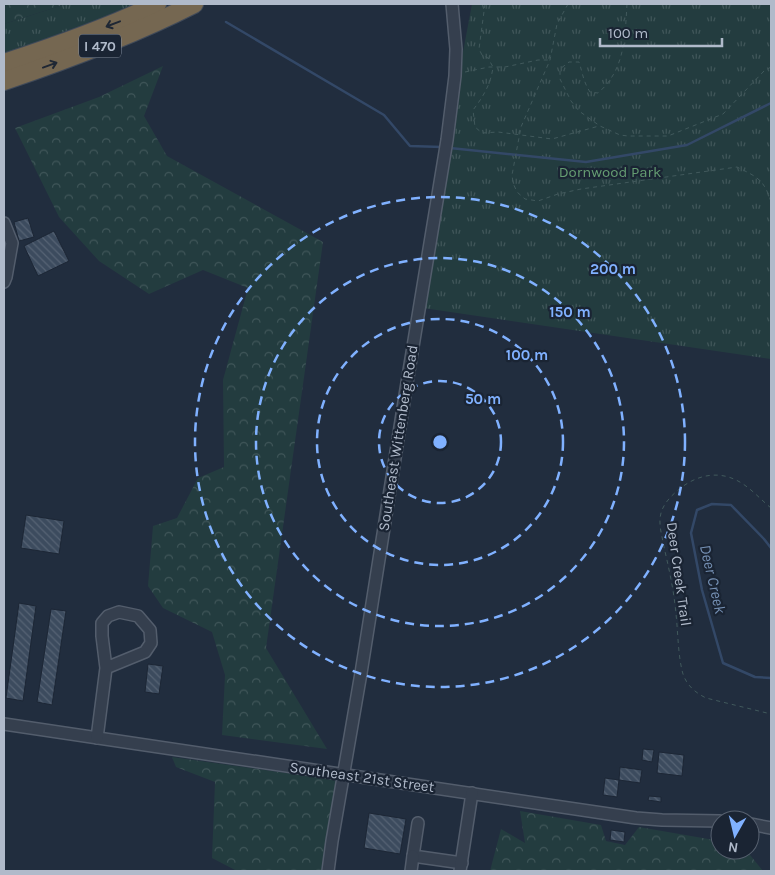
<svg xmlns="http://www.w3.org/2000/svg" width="775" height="875" viewBox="0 0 775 875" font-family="Karla,sans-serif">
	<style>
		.grass { fill: url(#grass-tufts) }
		.forest { fill: url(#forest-crowns) }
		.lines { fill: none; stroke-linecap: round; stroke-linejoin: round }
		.stream { stroke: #334867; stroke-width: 2.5 }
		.building { fill: url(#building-back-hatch); stroke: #1c2635 }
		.minor-casing { stroke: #535d6c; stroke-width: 14 }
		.highway-casing { stroke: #404a59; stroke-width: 20 }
		.path { stroke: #41595c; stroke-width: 1; stroke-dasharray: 4 4; stroke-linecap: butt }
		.minor { stroke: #353f4e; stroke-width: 11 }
		.highway { stroke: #756751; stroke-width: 18 }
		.oneway { stroke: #1f2734 }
		.ring { fill: none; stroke: #80b1ff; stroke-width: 2.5; stroke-dasharray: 9 6 }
		.labels { text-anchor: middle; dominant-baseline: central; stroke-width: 4.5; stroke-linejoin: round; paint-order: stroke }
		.shield { fill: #1a2433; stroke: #838d9d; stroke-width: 1 }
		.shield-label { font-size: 14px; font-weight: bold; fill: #b0baca }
		.park-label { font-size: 15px; fill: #659d72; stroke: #1a2433 }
		.street-label { font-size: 15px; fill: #b0baca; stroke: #1a2433 }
		.water-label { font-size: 16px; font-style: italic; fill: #7590b4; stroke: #1a2433 }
		.centre { fill: #80b1ff; stroke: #1a2433; stroke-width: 2.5 }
		.ring-label { font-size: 15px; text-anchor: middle; font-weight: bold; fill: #80b1ff; stroke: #1a2433; stroke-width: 4.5; stroke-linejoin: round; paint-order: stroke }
	</style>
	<defs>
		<pattern id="grass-tufts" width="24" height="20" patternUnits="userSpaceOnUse" patternTransform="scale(1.25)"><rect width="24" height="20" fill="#233c3f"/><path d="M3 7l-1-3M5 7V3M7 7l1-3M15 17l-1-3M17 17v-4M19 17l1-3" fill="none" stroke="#405659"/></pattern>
		<pattern id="forest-crowns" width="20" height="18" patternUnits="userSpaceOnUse" patternTransform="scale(1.25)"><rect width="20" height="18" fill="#233c3f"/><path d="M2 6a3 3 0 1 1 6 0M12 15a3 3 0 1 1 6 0" fill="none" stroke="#405659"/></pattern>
		<pattern id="building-back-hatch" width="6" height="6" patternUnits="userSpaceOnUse" patternTransform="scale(1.25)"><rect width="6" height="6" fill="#3c4b5e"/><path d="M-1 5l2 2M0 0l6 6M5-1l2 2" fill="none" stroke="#566374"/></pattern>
	</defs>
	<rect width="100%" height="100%" fill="#212d3e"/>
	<!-- grass -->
	<g class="grass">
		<path d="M66,4H134L96,20L4,54V24Z"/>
		<path d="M472,4H771V359L423,308L459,93L460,68Z"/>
	</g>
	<!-- forest -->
	<g class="forest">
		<path d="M4,4H66L4,24Z"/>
		<path d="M163,66L144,116L167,156L323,242L266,648L327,749L222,735L225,675L212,632L163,608L148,586L153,526L177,518L198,478L224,467L223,380L248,288L203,270L149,294L99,261L59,217L15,128L99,97Z"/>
		<path d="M172,757L336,780L321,871H237L212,858L215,782L176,767Z"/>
		<path d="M520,811L601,825L606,841L625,845L639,827L720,841V850H746L763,871H490L501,829L525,843Z"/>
	</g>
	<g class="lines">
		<!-- stream -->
		<g class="stream">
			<path d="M226,22L384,115L410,146L442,147"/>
			<path d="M450,148L586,162L687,145L771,103"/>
			<path d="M771,548L764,539L731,505L712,504L697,510L691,533L702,590L723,663L755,677L771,678"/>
		</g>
	</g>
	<!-- building -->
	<g class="building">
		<path d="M28,218L34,237L19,241L14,222Z"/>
		<path d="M54,231L69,261L38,276L24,246Z"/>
		<path d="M26,515L64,521L59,554L21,548Z"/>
		<path d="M19,603L36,606L23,701L6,698Z"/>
		<path d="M51,609L66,611L52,705L37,702Z"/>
		<path d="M148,664L163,666L159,694L145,692Z"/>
		<path d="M643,749L654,750L652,762L642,760Z"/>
		<path d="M659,752L684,755L682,776L657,773Z"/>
		<path d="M620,767L642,770L640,783L619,780Z"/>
		<path d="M605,778L619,780L617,797L603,795Z"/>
		<path d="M649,796L661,797V802L648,800Z"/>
		<path d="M369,813L406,819L400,854L364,848Z"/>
		<path d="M611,830L625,832L624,842L610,840Z"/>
	</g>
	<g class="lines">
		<!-- minor casing -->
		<g class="minor-casing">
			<g id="minor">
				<path d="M4,223L12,243L6,277L4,282"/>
				<path d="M4,724L636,818L662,820L720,821"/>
				<path d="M97,738L106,668L102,636V623L108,616L119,612L138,616L150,630L151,643L145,652L106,668"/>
				<path d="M418,823L413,856L462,863"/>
				<path d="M750,824L771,828"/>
				<path d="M328,871L332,841L361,673L406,389L447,140L455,76L456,49L452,4"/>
				<path d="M411,871L413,856"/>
				<path d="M460,871L472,793"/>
			</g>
		</g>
		<!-- highway casing -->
		<g class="highway-casing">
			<g id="highway">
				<path d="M4,63C56,46 108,28 157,4"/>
				<path d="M4,81C69,59 133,35 194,4"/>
			</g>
		</g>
		<!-- path -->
		<g class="path">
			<path d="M485,4L479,49L482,55L488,58L493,67C491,84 483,97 473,110L475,127L482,133L498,132L552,139L599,126"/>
			<path d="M568,4L557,24L550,60L521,127L512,175L513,183L517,192L525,199L538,201L558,194L581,189L737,167C757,177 764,179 771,202"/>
			<path d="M627,4C625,37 625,70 598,93L590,92C583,81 583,74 579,62H569L560,69V79L571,101L579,111L600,126L620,135L628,136H668L723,114L764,71L771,67"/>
			<path d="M465,72L489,67H505L538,60H550"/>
			<path d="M771,508C760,499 749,486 736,480C718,471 698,475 682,487C674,493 664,502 661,513C658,524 662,535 664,547C669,569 674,591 676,614C678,632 678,657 683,674C687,686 696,693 706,698L771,714"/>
		</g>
		<!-- minor -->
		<use href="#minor" class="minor"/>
		<!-- highway -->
		<use href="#highway" class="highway"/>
	</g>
	<!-- one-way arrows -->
	<defs><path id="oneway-shaft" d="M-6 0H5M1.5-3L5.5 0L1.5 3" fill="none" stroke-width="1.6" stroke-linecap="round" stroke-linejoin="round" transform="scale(1.25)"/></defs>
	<g class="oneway">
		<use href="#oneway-shaft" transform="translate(113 24) rotate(159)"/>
		<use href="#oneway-shaft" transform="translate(50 65) rotate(-20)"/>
	</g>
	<!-- distance rings -->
	<g class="ring">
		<circle cx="440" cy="442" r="61"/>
		<circle cx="440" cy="442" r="123"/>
		<circle cx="440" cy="442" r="184"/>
		<circle cx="440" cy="442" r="245"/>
	</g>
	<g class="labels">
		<!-- shield labels -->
		<rect class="shield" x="79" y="34.5" width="42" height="23" rx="4"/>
		<g class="shield-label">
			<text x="100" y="46">I 470</text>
		</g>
		<!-- park labels -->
		<g class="park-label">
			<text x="610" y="172">Dornwood Park</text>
		</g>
		<!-- street labels -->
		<g class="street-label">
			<text transform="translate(398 438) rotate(-81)">Southeast Wittenberg Road</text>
			<text transform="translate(679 574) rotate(82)">Deer Creek Trail</text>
			<text transform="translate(362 777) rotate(8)">Southeast 21st Street</text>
		</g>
		<!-- water labels -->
		<g class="water-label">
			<text transform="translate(713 579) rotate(77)">Deer Creek</text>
		</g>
	</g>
	<circle cx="440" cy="442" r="8" class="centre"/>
	<g class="ring-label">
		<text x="613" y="274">200 m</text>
		<text x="570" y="317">150 m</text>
		<text x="527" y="360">100 m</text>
		<text x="483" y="404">50 m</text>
	</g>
	<!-- border -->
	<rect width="775" height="875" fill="none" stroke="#b0baca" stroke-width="10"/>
	<!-- north arrow -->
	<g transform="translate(735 835) rotate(188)"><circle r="24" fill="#1a2433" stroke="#56606f"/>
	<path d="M0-4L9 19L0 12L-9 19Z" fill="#80b1ff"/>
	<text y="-8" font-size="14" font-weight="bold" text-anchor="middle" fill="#b0baca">N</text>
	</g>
	<!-- scale -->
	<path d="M600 38v8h122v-8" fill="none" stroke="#b0baca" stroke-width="2.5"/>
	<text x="608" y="38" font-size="15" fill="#b0baca" stroke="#1a2433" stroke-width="4" paint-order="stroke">100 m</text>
</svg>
